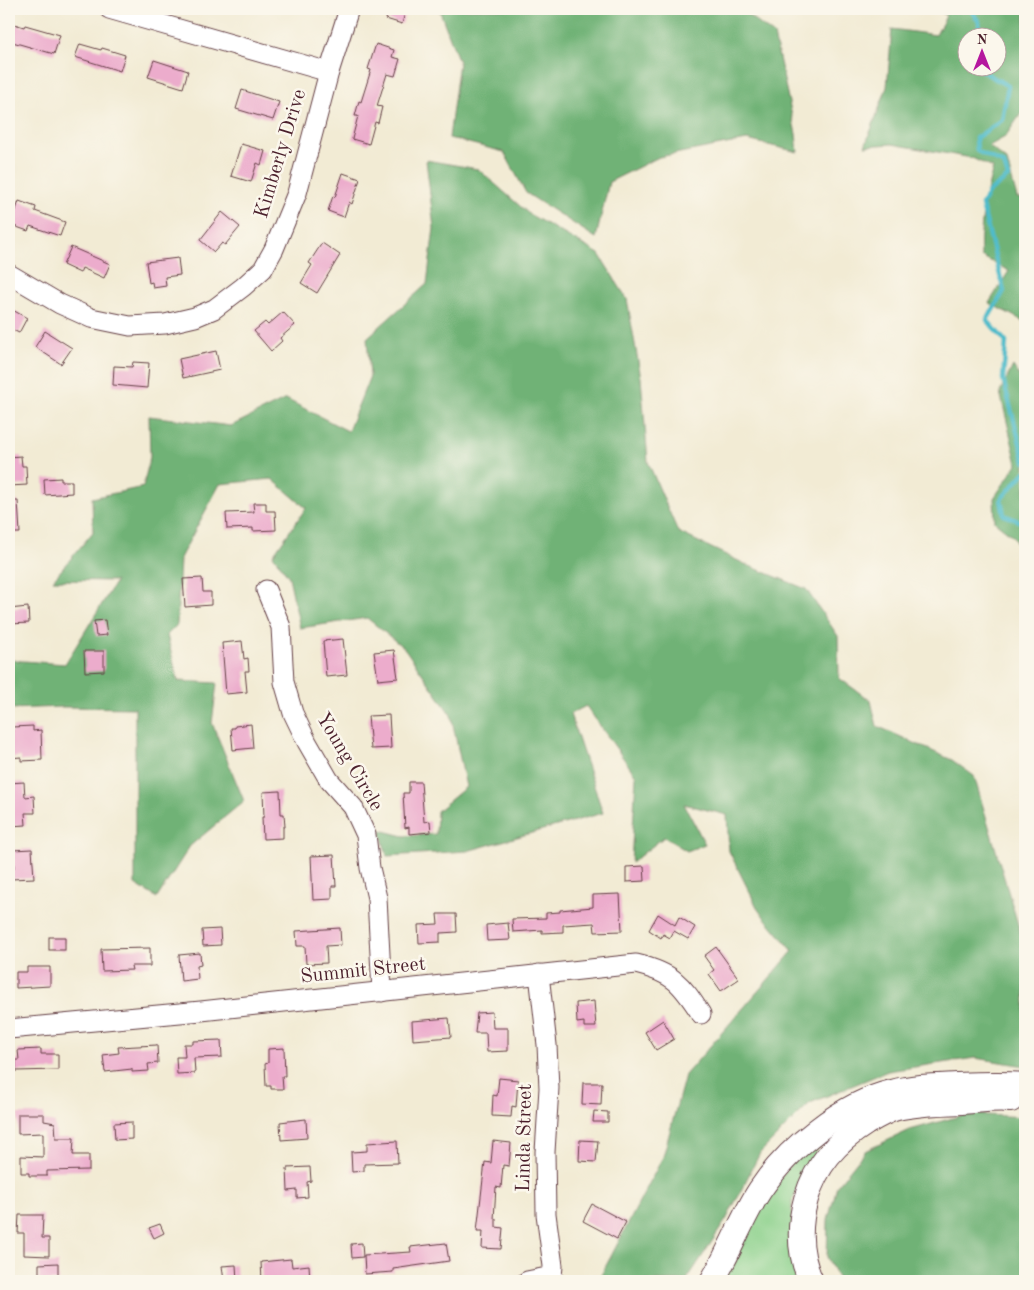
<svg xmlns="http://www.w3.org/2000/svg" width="1034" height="1290" viewBox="0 0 1034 1290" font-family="'Old Standard TT',serif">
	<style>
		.green { fill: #8ad08a; stroke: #6a785a }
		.forest { fill: #6fb276; stroke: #5c6850; fill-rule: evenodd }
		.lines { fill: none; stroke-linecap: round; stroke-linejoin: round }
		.stream { stroke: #50bcca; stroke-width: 4.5 }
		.building { fill: #ecaccc }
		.minor-casing { stroke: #633e44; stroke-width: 21 }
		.major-casing { stroke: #633e44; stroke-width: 26 }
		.minor { stroke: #fff; stroke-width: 19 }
		.major { stroke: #fff; stroke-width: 24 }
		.labels { text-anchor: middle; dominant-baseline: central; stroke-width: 5; stroke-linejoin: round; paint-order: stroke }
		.street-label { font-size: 20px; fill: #4a1f2b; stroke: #fbf7ec }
	</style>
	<rect width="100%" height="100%" fill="#fbf7ec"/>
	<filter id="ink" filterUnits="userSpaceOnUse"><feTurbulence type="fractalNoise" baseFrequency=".02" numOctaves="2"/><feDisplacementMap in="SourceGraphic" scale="10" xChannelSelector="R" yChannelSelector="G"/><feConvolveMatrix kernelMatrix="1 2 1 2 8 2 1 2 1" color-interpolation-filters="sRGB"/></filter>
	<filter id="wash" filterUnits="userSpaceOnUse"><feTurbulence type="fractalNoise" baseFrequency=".0096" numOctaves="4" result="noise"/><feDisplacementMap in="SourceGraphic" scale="20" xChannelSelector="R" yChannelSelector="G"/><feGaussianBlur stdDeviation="1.12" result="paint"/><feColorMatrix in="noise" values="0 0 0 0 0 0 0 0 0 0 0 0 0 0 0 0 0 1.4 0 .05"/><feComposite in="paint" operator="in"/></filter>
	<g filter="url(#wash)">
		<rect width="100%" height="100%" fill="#f2ebd4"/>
		<!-- green -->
		<path class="green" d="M835,1130L820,1146L805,1170L792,1201L791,1246L800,1281H717L759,1208L796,1157Z"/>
		<!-- forest -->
		<g class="forest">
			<path d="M439,9H740L774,35L796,134L798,152L747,140L659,157L609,182L596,238L526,193L504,152L449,138L459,62Z"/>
			<path d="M938,9H1025V108L1005,137L989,146L1007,161L1017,198L1025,199V322L989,303L1009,271L981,256C979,226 985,197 993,168L972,158L892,144L865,146L887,87L892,29L936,35L946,16ZM966,38H996V68H966Z"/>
			<path d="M426,160L478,169L529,214L599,254L627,299L641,378L648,462L678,532L747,565L806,589L838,636L839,678L871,701L877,726L952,760L974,776L1025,948V1066L975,1058L888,1071L810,1103L760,1153L726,1220L686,1281H598L663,1157L685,1075L793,951L759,911L729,851L727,815L684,804L705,844L687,851L664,837L631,863L636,776L586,706L570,714L603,813L467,851L387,856L380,830L404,836L436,834L437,811L466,787L451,715L405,649L367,618L300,628L289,577L273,555L306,508L272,479L220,484L180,558L177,625L167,635L178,681L217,683L212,723L244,801L190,846L157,898L135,884V708L64,707L9,709V660L65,664L116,581L53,580L93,532L92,498L143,487L150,457L149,416L231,426L286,399L348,431L370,376L367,338L427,284L434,228Z"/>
			<path d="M1013,366L1022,380L1023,403L1025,411V567L1014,537L995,522L994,498L1017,464L1000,392Z"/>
			<path d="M967,1114L1025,1117V1281H839L827,1257L828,1220L837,1186L865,1151L910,1130Z"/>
		</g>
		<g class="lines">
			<!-- stream -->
			<g class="stream">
				<path d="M970,9L979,22L980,38"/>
				<path d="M982,68V71L1008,86L1002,120L976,138L977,151L1004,164L1008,177L988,193L982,205L1004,291L987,320L1006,342L1003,379L1025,462"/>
				<path d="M1025,472L1001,499L1004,515L1021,522L1025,534"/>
			</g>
		</g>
		<g id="blocks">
			<!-- building -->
			<g class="building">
				<path d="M389,9H406L402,24L386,19Z"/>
				<path d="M11,23L24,27L25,25L60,35L54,54L9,41Z"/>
				<path d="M80,44L101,50L102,48L125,55L120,71L75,57Z"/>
				<path d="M376,44L394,50L392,57L400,59L395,76L387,74L377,106L382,107L378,123L375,122L369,144L352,139L358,116H355L359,101L361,102L371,70L368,69Z"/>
				<path d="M154,60L188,71L183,88L148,77Z"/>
				<path d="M242,90L279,102L273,120L236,109Z"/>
				<path d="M241,144L265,151L261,165L257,163L251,182L231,176Z"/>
				<path d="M343,173L360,179L352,204L349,202L344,217L328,211L333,196L335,197Z"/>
				<path d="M19,201L36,207L35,211L65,222L60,236L30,226L28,231L11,225Z"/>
				<path d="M222,212L240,227L225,245L222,243L214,252L200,240Z"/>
				<path d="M322,243L340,255L317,293L301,283L312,265L309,263Z"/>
				<path d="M71,247L110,264L104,278L82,268L80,273L63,265Z"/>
				<path d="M178,258L180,275L165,277L166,286L153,288L152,282L149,283L146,262Z"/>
				<path d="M9,308L27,318L19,333L9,328Z"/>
				<path d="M283,312L295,325L280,338L282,341L271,351L254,331L265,322L268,325Z"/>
				<path d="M45,331L72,348L61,364L35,347Z"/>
				<path d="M216,351L220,370L183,378L179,359Z"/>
				<path d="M133,362L149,363L147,388L113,385L114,366L132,367Z"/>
				<path d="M21,456L22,466H26L27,485L9,486V457Z"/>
				<path d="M61,478V481H72V493L45,495L44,479Z"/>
				<path d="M9,501H18L20,533H9Z"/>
				<path d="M253,503H266V511H275L276,530L253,531V528L227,529L226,513L254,512Z"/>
				<path d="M202,578L203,592H211V605L185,607L183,579Z"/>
				<path d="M28,607L29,623L9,624V609Z"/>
				<path d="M105,620L107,635L96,636L94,621Z"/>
				<path d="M343,639L347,675L326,677L323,641Z"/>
				<path d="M242,641L244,659L248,658L249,671H245L247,692L226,694L222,643Z"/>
				<path d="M394,650L398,678L378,680L374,652Z"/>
				<path d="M84,651H104V671L85,672Z"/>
				<path d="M389,715L391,748L371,749L368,716Z"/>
				<path d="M251,724L253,748L233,750L231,728H235V726Z"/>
				<path d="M33,726V731L41,730L42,760L21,761V757L9,758V733L13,732L12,727Z"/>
				<path d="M24,782L25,797L34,796L35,813H25L26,825L9,826V783Z"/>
				<path d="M409,782H421L424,822L430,821L431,832L409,834V827L405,828L403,793H409Z"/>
				<path d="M280,791L281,814H284L285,827H283V838L263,839L262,817H264L263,792Z"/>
				<path d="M32,849L34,878L11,879L10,868H14L13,850Z"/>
				<path d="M334,855L336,886H332V899L313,900L311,856Z"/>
				<path d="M644,866L645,881L626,882V867Z"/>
				<path d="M620,894L622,931L595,932L594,923L563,925V932L542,933V930L513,932L512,919L546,918V913L560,912V910L593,907V895Z"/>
				<path d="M437,914H456L457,932L440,933V942L419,943L418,925L438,924Z"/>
				<path d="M658,914L675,925L679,917L695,927L688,939L674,931L670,938L663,934L661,938L649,930Z"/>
				<path d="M508,923L510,940L487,941L486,925Z"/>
				<path d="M340,928L341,945L326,946L327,963L306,964L305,946H297L296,931Z"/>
				<path d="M220,929L221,945L203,946L202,930Z"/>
				<rect x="49" y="937" width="16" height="13"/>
				<path d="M716,947L739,979L721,991L709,974L714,970L704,956Z"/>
				<path d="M150,948V966H131L132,970L102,971L101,949Z"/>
				<path d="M200,953L201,965L197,966L198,979L181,981L179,955Z"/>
				<path d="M27,967H50V986L16,988V972H27Z"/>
				<path d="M594,1001L596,1027H584V1022L577,1023L576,1003Z"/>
				<path d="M492,1012L493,1028H508V1051L487,1052L486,1033H475L477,1013Z"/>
				<path d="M449,1018L451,1037L413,1040L412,1021Z"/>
				<path d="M663,1020L674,1039L656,1050L645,1032Z"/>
				<path d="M221,1040L222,1057L194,1058L195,1073L177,1074L176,1057H185L184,1044H193V1041Z"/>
				<path d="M157,1045L158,1063L148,1064L149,1071L132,1072V1069L105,1072L103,1055L119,1053L118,1047Z"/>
				<path d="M284,1048L285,1076H282L283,1089H271V1086H266L265,1064L268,1063V1049Z"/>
				<path d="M41,1049V1054H58V1070L16,1071V1060H19L18,1050Z"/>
				<path d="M499,1078L518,1080L516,1107L512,1106L511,1117L492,1116L493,1095L497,1096Z"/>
				<path d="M583,1083H602L601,1105L582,1104Z"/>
				<path d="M594,1111L608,1112V1122H593Z"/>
				<path d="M18,1114H44V1121L55,1123L56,1138H74L73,1155H89V1170L47,1171V1176H29V1173H21V1156L43,1157V1133L18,1134Z"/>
				<path d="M306,1119L307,1138L281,1140L280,1122Z"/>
				<path d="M132,1122V1139L115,1140L114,1123Z"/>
				<path d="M580,1140L598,1141L596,1162L579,1161Z"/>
				<path d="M397,1141L398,1163L364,1164V1171L352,1172L351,1152L367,1151V1143Z"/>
				<path d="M493,1141L511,1143L509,1166L503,1165L501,1188L496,1187L494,1219H496V1227L503,1228L501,1249L482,1248L483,1231H477L485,1162L491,1163Z"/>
				<path d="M310,1167L311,1181L307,1182L308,1197L297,1198V1190L288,1191L287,1168Z"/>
				<path d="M592,1204L626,1222L617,1239L583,1221Z"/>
				<path d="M19,1215H43L42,1238H49V1256L24,1255V1233H18Z"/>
				<path d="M160,1224L164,1233L154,1238L149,1228Z"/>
				<path d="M362,1243L363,1257L352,1258L351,1244Z"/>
				<path d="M446,1243L449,1261L393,1269V1272L365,1274L364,1255L411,1252L410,1247Z"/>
				<path d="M291,1259L292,1267L309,1265L310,1281H262L261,1262Z"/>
				<path d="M58,1263V1281H39V1264Z"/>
				<path d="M236,1265L237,1281H224L222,1266Z"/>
			</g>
		</g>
	</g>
	<g filter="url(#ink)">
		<use href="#blocks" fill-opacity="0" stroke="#633e44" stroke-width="1"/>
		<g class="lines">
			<!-- minor casing -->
			<g class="minor-casing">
				<g id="minor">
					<path d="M109,9L329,72"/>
					<path d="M9,274L60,304L91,318L130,326L165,324L195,317L214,309L243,287L263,269L274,249L297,193L329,72L349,9"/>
					<path d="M266,590L281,627L284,682L293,713L307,742L329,780L353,807L366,835L370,868L377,898L382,992"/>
					<path d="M9,1029L201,1011L636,964C673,973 681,983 701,1014"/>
					<path d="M527,1281L552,1276L553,1266L546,1214L545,1152L549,1088L547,1045L539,974"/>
				</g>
			</g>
			<!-- major casing -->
			<g class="major-casing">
				<g id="major">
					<path d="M712,1281C730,1252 741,1219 760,1190C788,1148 842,1104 892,1092C914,1086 935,1086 957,1085C980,1084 1002,1083 1025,1085"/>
					<path d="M811,1281C799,1255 798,1227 806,1199C816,1165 836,1142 866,1123C876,1117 886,1111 897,1108C918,1103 940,1103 962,1102C978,1101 995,1098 1011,1100"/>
				</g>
			</g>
			<!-- minor -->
			<use href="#minor" class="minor"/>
			<!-- major -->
			<use href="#major" class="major"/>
		</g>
	</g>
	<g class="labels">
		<!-- street labels -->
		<g class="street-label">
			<text transform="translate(281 154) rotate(-73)">Kimberly Drive</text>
			<text transform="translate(349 762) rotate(59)">Young Circle</text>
			<text transform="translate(363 971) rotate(-6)">Summit Street</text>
			<text transform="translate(525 1138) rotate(-89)">Linda Street</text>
		</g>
	</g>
	<!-- margin -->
	<rect width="1034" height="1290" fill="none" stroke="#fbf7ec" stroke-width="30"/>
	<!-- north arrow -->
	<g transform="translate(982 52)"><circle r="24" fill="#fbf7ec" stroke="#b4a19f"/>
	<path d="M0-4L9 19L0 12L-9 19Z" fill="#b5179e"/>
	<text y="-8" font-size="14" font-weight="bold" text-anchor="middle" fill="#4a1f2b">N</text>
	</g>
</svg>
